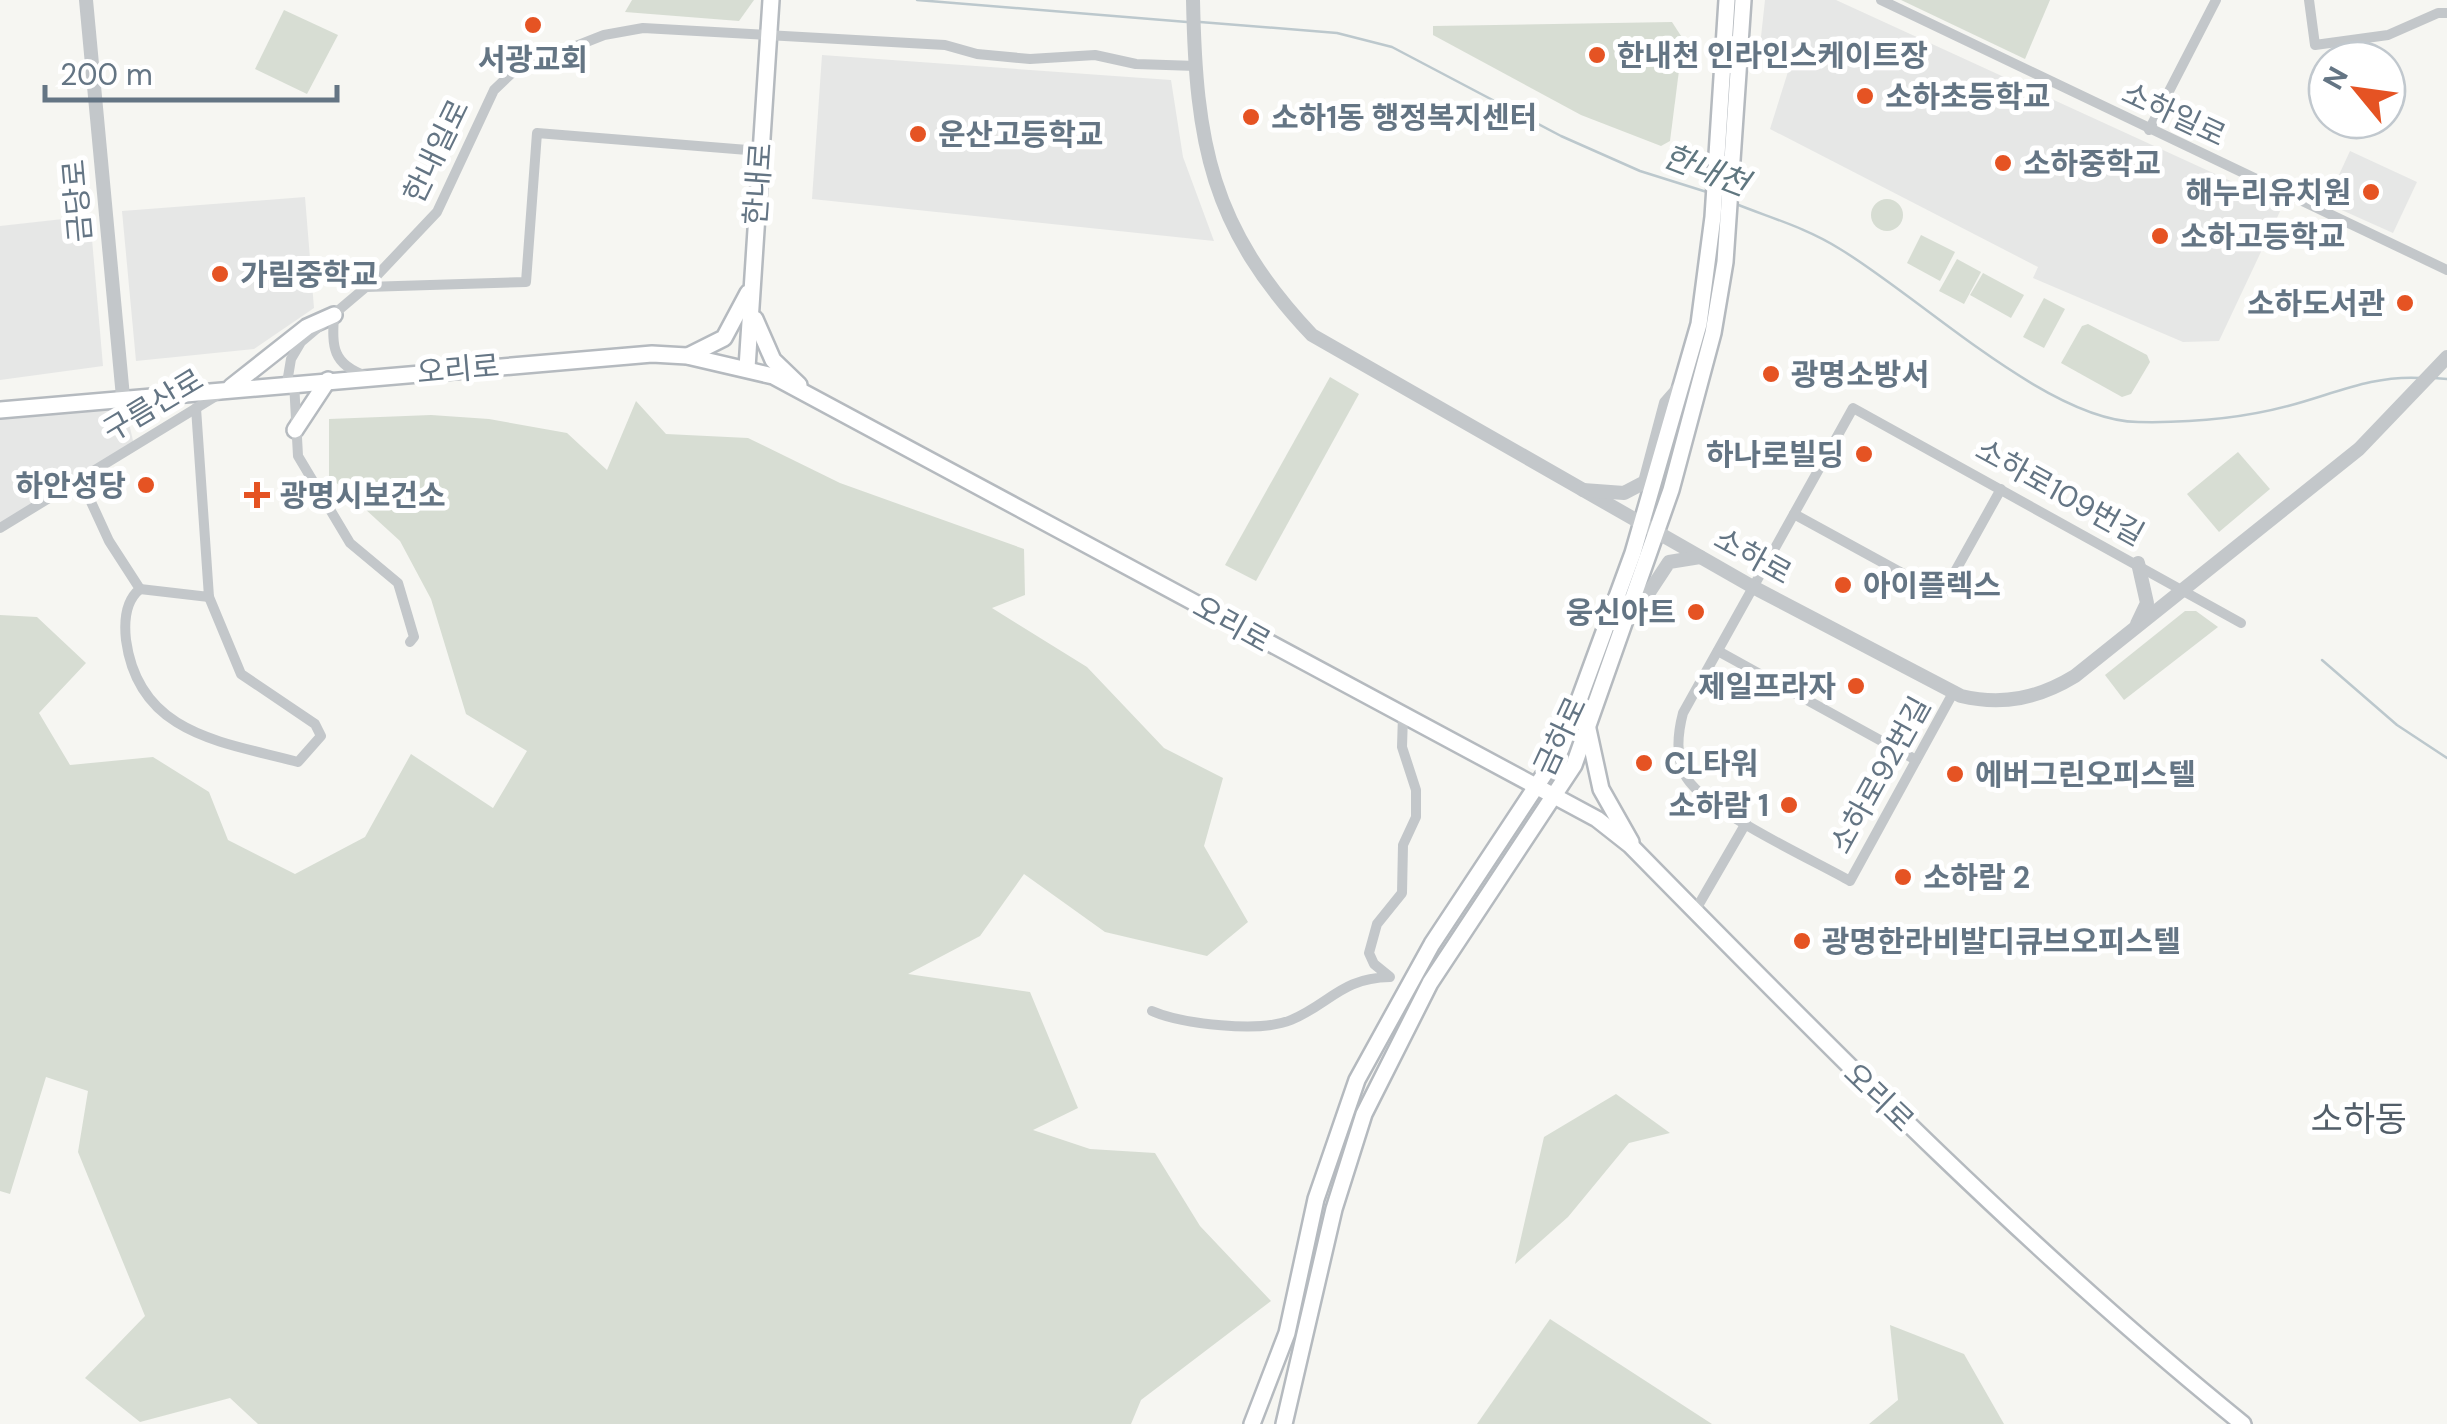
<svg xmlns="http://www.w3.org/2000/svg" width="2447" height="1424" viewBox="0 0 2447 1424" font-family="'DM Sans','Noto Sans KR',sans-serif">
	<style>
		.built { fill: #e6e7e6 }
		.green { fill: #d7ddd3 }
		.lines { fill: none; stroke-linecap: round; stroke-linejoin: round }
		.stream { stroke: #bcc8cd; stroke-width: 2.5 }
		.secondary-casing { stroke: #b5babf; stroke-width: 20 }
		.minor { stroke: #c3c7ca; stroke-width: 10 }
		.tertiary { stroke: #c3c7ca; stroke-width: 14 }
		.secondary { stroke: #fff; stroke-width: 15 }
		.poi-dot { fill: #e55323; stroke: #fff; stroke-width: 4 }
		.labels { text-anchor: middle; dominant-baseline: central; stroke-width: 10; stroke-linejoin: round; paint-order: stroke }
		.poi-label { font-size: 30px; font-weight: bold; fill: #647584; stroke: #fff; text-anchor: start }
		.street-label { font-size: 30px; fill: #647584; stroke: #fff }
		.water-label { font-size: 32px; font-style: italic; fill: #607780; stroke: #fff }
		.quarter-label { font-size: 35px; fill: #525e69; stroke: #fff }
	</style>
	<rect width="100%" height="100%" fill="#f6f6f2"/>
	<!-- built -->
	<g class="built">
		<path d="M1765,0H1836L2283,205L2219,341L2183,342L2033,278L2038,267L1770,129L1792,59L1760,46Z"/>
		<path d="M822,55L1171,80L1183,157L1214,241L812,199Z"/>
		<path d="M2350,151L2417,182L2393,233L2326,203Z"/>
		<path d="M305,197L314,308L254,349L136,361L122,211Z"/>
		<path d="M90,216L103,366L0,380V226Z"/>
		<path d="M123,397L134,445L0,528V410Z"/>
	</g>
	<!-- green -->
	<g class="green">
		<path d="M632,0H754L739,21L625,12Z"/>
		<path d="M1901,0H2050L2025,59Z"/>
		<path d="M284,10L338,35L307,94L255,69Z"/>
		<path d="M1672,22L1683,39L1670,141L1661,146L1581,115L1433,35V26Z"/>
		<circle cx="1887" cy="215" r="16"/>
		<path d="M1921,235L1955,252L1940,281L1907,263Z"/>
		<path d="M1957,259L1981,272L1964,304L1939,291Z"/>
		<path d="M1983,273L2024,295L2011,318L1970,295Z"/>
		<path d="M2044,298L2065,309L2044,348L2023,337Z"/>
		<path d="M2088,324L2147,355L2150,362L2131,394L2122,397L2061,363L2082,326Z"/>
		<path d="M1330,377L1359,394L1256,581L1225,565Z"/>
		<path d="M636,401L666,434L748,438L840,483L1024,549L1025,595L992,608L1087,667L1164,748L1223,778L1204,846L1248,922L1207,956L1105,932L1024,874L980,936L908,974L1030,992L1078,1108L1033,1130L1090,1149L1155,1153L1200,1226L1271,1301L1141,1400L1131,1424H258L230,1398L140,1422L85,1378L145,1316L78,1152L88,1091L46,1077L10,1194L0,1191V615L37,617L86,663L39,713L70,765L153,757L209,792L228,840L295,874L365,837L411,754L493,808L527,751L466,714L431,599L400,541L329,476V419L431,415L489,419L567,433L607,470Z"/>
		<path d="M2238,452L2270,489L2219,532L2187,494Z"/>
		<path d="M2185,611H2196L2218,627L2124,700L2105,675Z"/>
		<path d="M1616,1094L1670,1133L1629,1143L1568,1217L1515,1264L1544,1137Z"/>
		<path d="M1550,1319L1712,1424H1477Z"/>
		<path d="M1890,1325L1964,1354L2004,1424H1869L1898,1400Z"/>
	</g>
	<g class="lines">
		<!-- stream -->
		<g class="stream">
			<path d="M917,0L1187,22"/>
			<path d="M1200,22L1337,33L1392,47L1561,136L1640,171L1710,193"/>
			<path d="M1736,204C1771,218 1807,228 1840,249C1920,297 2048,421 2138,422C2188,423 2239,419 2288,406C2334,394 2372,375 2421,378"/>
			<path d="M2434,378L2447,379"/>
			<path d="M2322,660L2397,725L2447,758"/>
		</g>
		<!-- secondary casing -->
		<g class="secondary-casing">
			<g id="secondary">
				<path d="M755,319L773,360L799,385"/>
				<path d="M688,356L724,338L748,293"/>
				<path d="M747,368L771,0"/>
				<path d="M231,387L307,327L334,315"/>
				<path d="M0,410L652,354L687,356L773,376L1597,819L1630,845C1828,1046 2023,1246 2243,1424"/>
				<path d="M295,430L328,380"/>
				<path d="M1588,729L1601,789L1631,842"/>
				<path d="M1252,1424L1287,1333L1316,1199L1357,1080L1432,944L1561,749L1633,553L1699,324L1713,217L1727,0"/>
				<path d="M1284,1424L1334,1209L1364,1114L1430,983L1574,765L1671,490L1713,333L1725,262L1743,0"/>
			</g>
		</g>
		<!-- minor -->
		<g class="minor">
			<path d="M1881,0L2447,270"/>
			<path d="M2309,0L2315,45L2388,35L2438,13H2447"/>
			<path d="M2149,130L2216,0"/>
			<path d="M366,287L526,282L537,133L760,151"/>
			<path d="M334,315C332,347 332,364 366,376"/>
			<path d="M294,382L298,456L350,543L398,583L414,637L410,642"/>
			<path d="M287,383L291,359L301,342L366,287L437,212L494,90L513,72L543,59L604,35L643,28L945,45L977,54L1030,59L1095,55L1136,64L1196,66"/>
			<path d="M80,478L109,541L140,589C125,601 124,622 126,640C139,736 225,742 298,762L321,736L315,724L241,674L209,597"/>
			<path d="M1794,514L1942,595L2001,489"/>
			<path d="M0,528L221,393"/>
			<path d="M140,589L209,597L196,408"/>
			<path d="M1718,651L1916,760"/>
			<path d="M1953,693L1850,881C1814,860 1698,808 1684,773C1675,753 1678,732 1683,713L1853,408L2241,623"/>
			<path d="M1695,911L1746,823"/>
			<path d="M1152,1011C1182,1024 1260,1033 1291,1020C1331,1003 1341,978 1390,977L1374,964L1369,953L1377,924L1402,893L1403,845L1416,817V790L1402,747L1403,715"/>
		</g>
		<!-- tertiary -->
		<g class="tertiary">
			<path d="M86,0L123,397"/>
			<path d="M1193,0C1196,143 1210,227 1312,335L1753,587L1961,696C2003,706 2039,698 2075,676L2359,449L2447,357"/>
			<path d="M1583,490L1624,493L1645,482L1666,403L1680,387"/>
			<path d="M1628,614L1644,600L1669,562L1700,557"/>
			<path d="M2137,624L2147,603L2138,563"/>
		</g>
		<!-- secondary -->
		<use href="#secondary" class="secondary"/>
	</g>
	<!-- markers -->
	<g class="poi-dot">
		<circle cx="533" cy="25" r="10"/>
		<circle cx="1597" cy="55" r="10"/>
		<circle cx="1865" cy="96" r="10"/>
		<circle cx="1251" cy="117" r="10"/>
		<circle cx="918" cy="134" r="10"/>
		<circle cx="2003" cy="163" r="10"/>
		<circle cx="2371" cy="192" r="10"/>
		<circle cx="2160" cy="236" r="10"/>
		<circle cx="220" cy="274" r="10"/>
		<circle cx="2405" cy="303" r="10"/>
		<circle cx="1771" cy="374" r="10"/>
		<circle cx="1864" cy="454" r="10"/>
		<circle cx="146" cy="485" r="10"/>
		<path d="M252 480h10v10h10v10h-10v10h-10v-10h-10v-10h10z"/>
		<circle cx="1843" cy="585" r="10"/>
		<circle cx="1696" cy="612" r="10"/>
		<circle cx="1856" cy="686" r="10"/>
		<circle cx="1644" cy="763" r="10"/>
		<circle cx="1955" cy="774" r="10"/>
		<circle cx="1789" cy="805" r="10"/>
		<circle cx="1903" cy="877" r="10"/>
		<circle cx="1802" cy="941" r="10"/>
	</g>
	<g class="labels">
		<!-- poi labels -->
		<g class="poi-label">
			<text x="1617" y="55">한내천 인라인스케이트장</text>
			<text x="533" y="59" text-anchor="middle">서광교회</text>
			<text x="1885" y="96">소하초등학교</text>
			<text x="1271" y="117">소하1동 행정복지센터</text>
			<text x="938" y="134">운산고등학교</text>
			<text x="2023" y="163">소하중학교</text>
			<text x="2351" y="192" text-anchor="end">해누리유치원</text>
			<text x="2180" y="236">소하고등학교</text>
			<text x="240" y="274">가림중학교</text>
			<text x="2385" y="303" text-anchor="end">소하도서관</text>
			<text x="1791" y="374">광명소방서</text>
			<text x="1844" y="454" text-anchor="end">하나로빌딩</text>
			<text x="126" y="485" text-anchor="end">하안성당</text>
			<text x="280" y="495">광명시보건소</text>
			<text x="1863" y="585">아이플렉스</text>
			<text x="1676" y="612" text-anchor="end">웅신아트</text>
			<text x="1836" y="686" text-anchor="end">제일프라자</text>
			<text x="1664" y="763">CL타워</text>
			<text x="1975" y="774">에버그린오피스텔</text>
			<text x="1769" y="805" text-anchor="end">소하람 1</text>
			<text x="1923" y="877">소하람 2</text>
			<text x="1822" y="941">광명한라비발디큐브오피스텔</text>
		</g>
		<!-- street labels -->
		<g class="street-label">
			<text transform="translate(2174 114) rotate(25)">소하일로</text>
			<text transform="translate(436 151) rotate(-64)">한내일로</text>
			<text transform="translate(758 184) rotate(-86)">한내로</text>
			<text transform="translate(77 201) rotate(-95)">금당로</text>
			<text transform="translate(458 369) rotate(-5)">오리로</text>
			<text transform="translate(153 405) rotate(-31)">구름산로</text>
			<text transform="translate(2060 492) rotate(29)">소하로109번길</text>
			<text transform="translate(1753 556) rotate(29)">소하로</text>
			<text transform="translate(1232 624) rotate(29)">오리로</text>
			<text transform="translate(1560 736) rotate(-65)">금하로</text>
			<text transform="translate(1880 775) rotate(-61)">소하로92번길</text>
			<text transform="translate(1879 1097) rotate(44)">오리로</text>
		</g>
		<!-- water labels -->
		<g class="water-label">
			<text transform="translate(1706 170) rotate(21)">한내천</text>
		</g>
		<!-- quarter labels -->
		<g class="quarter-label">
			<text x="2359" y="1119">소하동</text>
		</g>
	</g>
	<!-- north arrow -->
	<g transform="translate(2357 90) rotate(299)"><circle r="48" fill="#ffffff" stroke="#c1c8ce" stroke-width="2.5"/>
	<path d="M0-8L18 38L0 25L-18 38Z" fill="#e55323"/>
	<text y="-15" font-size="28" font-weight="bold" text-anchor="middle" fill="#647584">N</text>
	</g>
	<!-- scale -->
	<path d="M45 85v15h292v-15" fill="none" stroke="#647584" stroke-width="5"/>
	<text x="60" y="85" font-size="30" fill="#647584" stroke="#ffffff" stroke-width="8" paint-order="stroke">200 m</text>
</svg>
